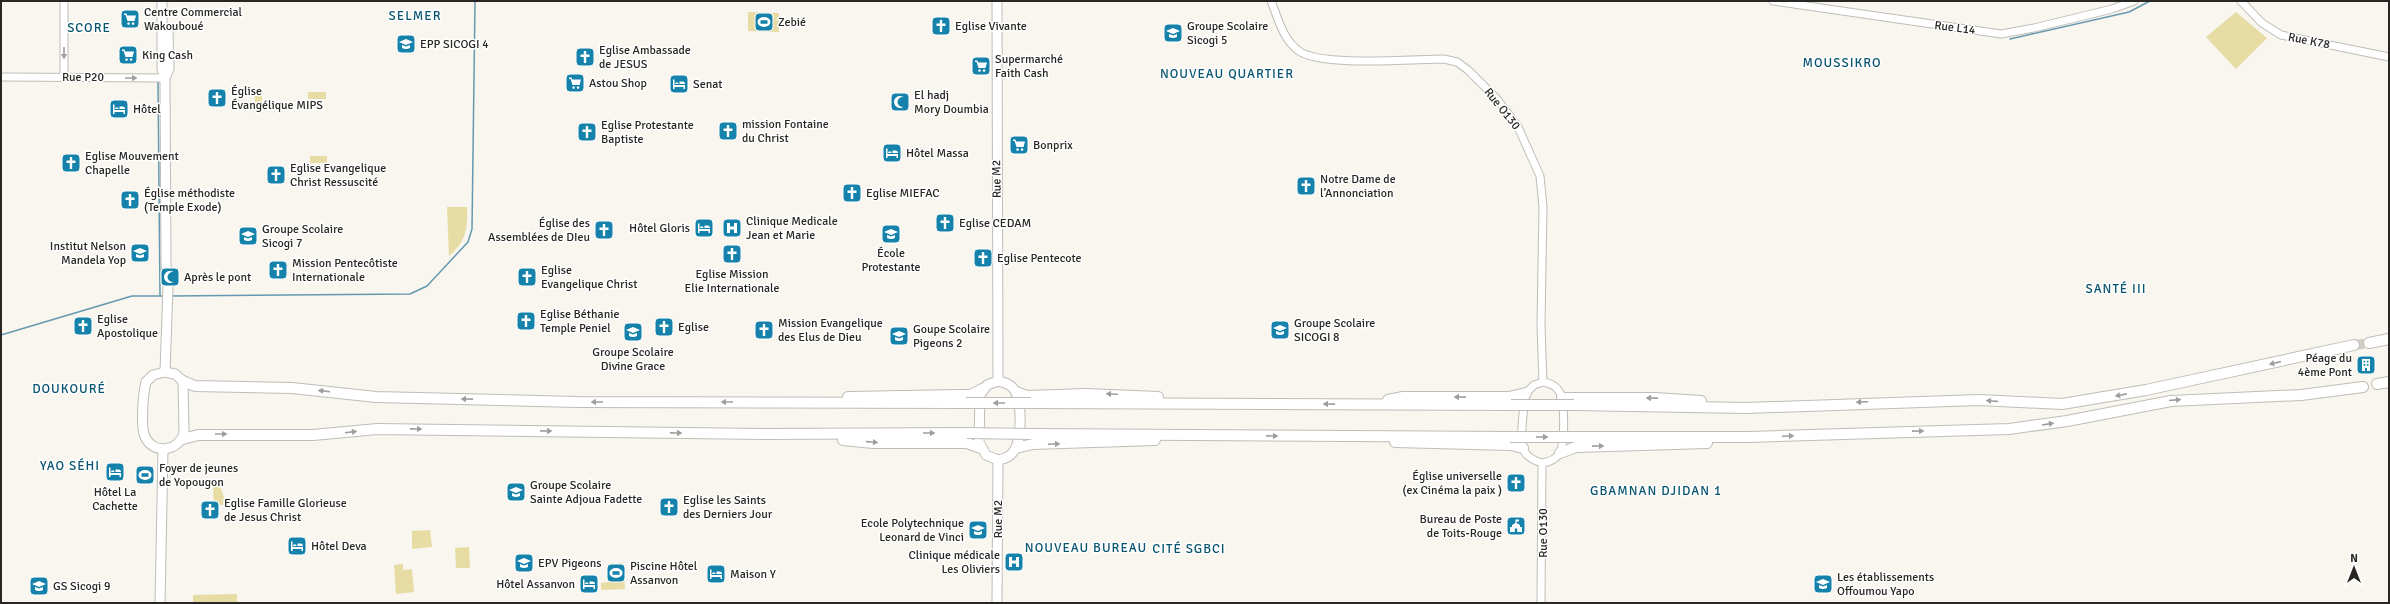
<svg xmlns="http://www.w3.org/2000/svg" width="2390" height="604" viewBox="0 0 2390 604" font-family="Signika,sans-serif">
	<style>
		.green { fill: #e7dca4 }
		.lines { fill: none; stroke-linecap: round; stroke-linejoin: round }
		.stream { stroke: #6698af; stroke-width: 1.5 }
		.highway-tunnel { stroke: #cecdc6; stroke-width: 10; stroke-dasharray: 10 5; stroke-linecap: butt }
		.minor-casing { stroke: #bebdb6; stroke-width: 9 }
		.major-casing { stroke: #bebdb6; stroke-width: 11 }
		.highway-casing { stroke: #bebdb6; stroke-width: 12 }
		.minor { stroke: #fff; stroke-width: 7 }
		.major { stroke: #fff; stroke-width: 9 }
		.highway { stroke: #fff; stroke-width: 10 }
		.highway-bridge-casing { stroke: #bebdb6; stroke-width: 12; stroke-linecap: butt }
		.highway-bridge { stroke: #fff; stroke-width: 10 }
		.oneway { fill: #9e9e9c }
		.labels { text-anchor: middle; dominant-baseline: central; stroke-width: 3; stroke-linejoin: round; paint-order: stroke }
		.poi-label { font-size: 12px; fill: #282724; stroke: #fff; text-anchor: start }
		.street-label { font-size: 12px; fill: #282724; stroke: #fff }
		.neighbourhood-label { font-size: 13px; letter-spacing: 1px; fill: #095570; stroke: #fff }
	</style>
	<rect width="100%" height="100%" fill="#f8f6ef"/>
	<!-- green -->
	<g class="green">
		<path d="M748,12L779,13V32L748,31Z"/>
		<path d="M2236,12L2267,38L2236,69L2206,37Z"/>
		<rect x="308" y="92" width="18" height="7"/>
		<rect x="255" y="94" width="7" height="19"/>
		<rect x="310" y="156" width="17" height="7"/>
		<path d="M447,207H467C468,228 466,242 449,256Z"/>
		<path d="M213,486H220L224,497L223,505L214,504Z"/>
		<path d="M430,530L432,547L412,549V531Z"/>
		<path d="M469,547L470,568H456L455,548Z"/>
		<path d="M623,563L625,589L601,590V583L609,582L608,564Z"/>
		<path d="M403,564V570L412,569L414,592L396,594L394,565Z"/>
		<path d="M237,594V603H193V595Z"/>
	</g>
	<g class="lines">
		<!-- stream -->
		<g class="stream">
			<path d="M2010,39L2129,12L2150,1"/>
			<path d="M158,81L160,295"/>
			<path d="M171,296L410,294L427,286L468,242L472,229L475,1"/>
			<path d="M1,335L132,296H165"/>
		</g>
		<!-- highway-tunnel -->
		<path class="highway-tunnel" d="M2354,345L2369,343"/>
		<!-- minor casing -->
		<g class="minor-casing">
			<g id="minor">
				<path d="M1271,1C1278,18 1283,40 1299,51C1320,67 1415,59 1444,59L1457,62L1468,70L1497,99L1518,127L1540,176L1543,207L1541,325L1543,382"/>
				<path d="M1773,1L2001,34L2034,28L2112,9L2134,1"/>
				<path d="M2241,1L2262,23L2281,35L2389,57"/>
				<path d="M1,77L165,78"/>
				<path d="M64,77V1"/>
				<path d="M1543,382C1550,383 1555,385 1559,391C1565,400 1565,442 1560,452C1557,459 1549,462 1542,463C1535,461 1528,458 1524,451C1519,440 1524,405 1526,393L1534,385Z"/>
				<path d="M1541,603L1542,463"/>
			</g>
		</g>
		<!-- major casing -->
		<g class="major-casing">
			<g id="major">
				<path d="M162,1V69L165,78L166,264L168,287L165,372"/>
				<path d="M997,1L998,381"/>
				<path d="M165,78L169,69L168,30"/>
				<path d="M165,372L175,374L183,381L184,432C180,452 151,456 144,434C141,423 143,393 146,382L153,375Z"/>
				<path d="M998,381C1003,382 1008,383 1012,387C1023,397 1022,440 1014,451C1010,457 1005,459 998,460L986,455L979,442L980,395L987,385Z"/>
				<path d="M160,603L163,450"/>
				<path d="M997,603L998,460"/>
			</g>
		</g>
		<!-- highway casing -->
		<g class="highway-casing">
			<g id="highway">
				<path d="M2369,343L2389,339"/>
				<path d="M183,381L195,386L292,388L376,397L577,402L966,403"/>
				<path d="M2377,384L2389,382"/>
				<path d="M1016,392L1027,396L1086,394L1158,397"/>
				<path d="M848,397L960,395H971L982,389"/>
				<path d="M1562,398H1655L1701,401"/>
				<path d="M1388,400L1403,397H1509L1526,393"/>
				<path d="M1031,403L1511,405"/>
				<path d="M1574,405L1746,408L1979,400L2062,404L2146,390L2354,345"/>
				<path d="M1030,434L1510,437"/>
				<path d="M1573,437H1749L2009,429L2067,421L2171,401L2301,395L2363,387"/>
				<path d="M183,439L198,435H313L377,429L764,434L967,433"/>
				<path d="M843,440L873,443H967L981,448"/>
				<path d="M1395,442L1511,445L1523,448"/>
				<path d="M1016,448L1033,444L1155,440"/>
				<path d="M1560,453L1576,447L1707,443"/>
			</g>
		</g>
		<!-- minor -->
		<use href="#minor" class="minor"/>
		<!-- major -->
		<use href="#major" class="major"/>
		<!-- highway -->
		<use href="#highway" class="highway"/>
		<!-- highway-bridge casing -->
		<g class="highway-bridge-casing">
			<g id="highway-bridge">
				<path d="M966,403H1031"/>
				<path d="M1511,405H1574"/>
				<path d="M967,433L1030,434"/>
				<path d="M1510,437H1573"/>
			</g>
		</g>
		<!-- highway-bridge -->
		<use href="#highway-bridge" class="highway-bridge"/>
	</g>
	<!-- one-way arrows -->
	<defs><path id="oneway-solid" d="M-6-.8H1V-3.2L6.5 0L1 3.2V.8H-6Z"/></defs>
	<g class="oneway">
		<use href="#oneway-solid" transform="translate(64 53) rotate(90)"/>
		<use href="#oneway-solid" transform="translate(131 78)"/>
		<use href="#oneway-solid" transform="translate(2275 363) rotate(167)"/>
		<use href="#oneway-solid" transform="translate(324 391) rotate(-173)"/>
		<use href="#oneway-solid" transform="translate(1112 394) rotate(-178)"/>
		<use href="#oneway-solid" transform="translate(2121 395) rotate(169)"/>
		<use href="#oneway-solid" transform="translate(1460 397) rotate(-179)"/>
		<use href="#oneway-solid" transform="translate(1652 398) rotate(-179)"/>
		<use href="#oneway-solid" transform="translate(467 399) rotate(-179)"/>
		<use href="#oneway-solid" transform="translate(2175 400) rotate(-5)"/>
		<use href="#oneway-solid" transform="translate(1992 401) rotate(-176)"/>
		<use href="#oneway-solid" transform="translate(597 402) rotate(-180)"/>
		<use href="#oneway-solid" transform="translate(727 402) rotate(-180)"/>
		<use href="#oneway-solid" transform="translate(1862 402) rotate(178)"/>
		<use href="#oneway-solid" transform="translate(999 403) rotate(-180)"/>
		<use href="#oneway-solid" transform="translate(1329 404) rotate(-179)"/>
		<use href="#oneway-solid" transform="translate(2048 424) rotate(-9)"/>
		<use href="#oneway-solid" transform="translate(416 429) rotate(1)"/>
		<use href="#oneway-solid" transform="translate(546 431) rotate(1)"/>
		<use href="#oneway-solid" transform="translate(1918 431) rotate(-1)"/>
		<use href="#oneway-solid" transform="translate(351 432) rotate(-7)"/>
		<use href="#oneway-solid" transform="translate(676 433) rotate(1)"/>
		<use href="#oneway-solid" transform="translate(929 433)"/>
		<use href="#oneway-solid" transform="translate(221 434)"/>
		<use href="#oneway-solid" transform="translate(1272 436) rotate(1)"/>
		<use href="#oneway-solid" transform="translate(1788 436) rotate(-2)"/>
		<use href="#oneway-solid" transform="translate(1542 437)"/>
		<use href="#oneway-solid" transform="translate(872 442) rotate(4)"/>
		<use href="#oneway-solid" transform="translate(1054 444) rotate(-2)"/>
		<use href="#oneway-solid" transform="translate(1598 446) rotate(-1)"/>
	</g>
	<!-- icons -->
	<defs>
		<g id="supermarket-square" transform="scale(1)"><rect x="-9" y="-9" width="18" height="18" rx="4" fill="#1482aa" stroke="#fff"/><path d="M-6-5.5h2.5l.6 2H6L4.5 2H-2.5L-4.4-4H-6ZM-1.5 3.2a1.3 1.3 0 1 0 .1 0ZM3 3.2a1.3 1.3 0 1 0 .1 0Z" fill="#fff"/></g>
		<g id="stadium-square" transform="scale(1)"><rect x="-9" y="-9" width="18" height="18" rx="4" fill="#1482aa" stroke="#fff"/><path d="M0-5a6.5 5 0 1 0 0 10a6.5 5 0 1 0 0-10ZM-3.5-1.8h7v3.6h-7Z" fill="#fff"/></g>
		<g id="church-square" transform="scale(1)"><rect x="-9" y="-9" width="18" height="18" rx="4" fill="#1482aa" stroke="#fff"/><path d="M-1.2-6h2.4v3.5h3.3v2.4h-3.3V6h-2.4V-.1h-3.3v-2.4h3.3Z" fill="#fff"/></g>
		<g id="school-square" transform="scale(1)"><rect x="-9" y="-9" width="18" height="18" rx="4" fill="#1482aa" stroke="#fff"/><path d="M0-5L7-2L0 1L-7-2ZM-4 1L0 2.5L4 1V4Q0 6-4 4Z" fill="#fff"/></g>
		<g id="hotel-square" transform="scale(1)"><rect x="-9" y="-9" width="18" height="18" rx="4" fill="#1482aa" stroke="#fff"/><path d="M-6-4.5h1.5V1H6V5H4.5V3h-9V5H-6ZM-4 0a1.8 1.8 0 1 1 3.6 0ZM.5 0V-2.5h3Q6-2.5 6 0Z" fill="#fff"/></g>
		<g id="mosque-square" transform="scale(1)"><rect x="-9" y="-9" width="18" height="18" rx="4" fill="#1482aa" stroke="#fff"/><path d="M3.5-4.9A6 6 0 1 0 3.5 4.9A5 5 0 1 1 3.5-4.9Z" fill="#fff"/></g>
		<g id="hospital-square" transform="scale(1)"><rect x="-9" y="-9" width="18" height="18" rx="4" fill="#1482aa" stroke="#fff"/><path d="M-5-5h3v3.5h4V-5h3V5h-3V1.5h-4V5h-3Z" fill="#fff"/></g>
		<g id="building-square" transform="scale(1)"><rect x="-9" y="-9" width="18" height="18" rx="4" fill="#1482aa" stroke="#fff"/><path d="M-4-6H4V6H1V3H-1V6H-4ZM-2.5-4.3h1.7v1.8h-1.7ZM.8-4.3h1.7v1.8H.8ZM-2.5-1h1.7V.8h-1.7ZM.8-1h1.7V.8H.8Z" fill="#fff"/></g>
		<g id="civic-square" transform="scale(1)"><rect x="-9" y="-9" width="18" height="18" rx="4" fill="#1482aa" stroke="#fff"/><path d="M-.6-6.5H3V-4.5H.6V-3L4-1V1h2V6H-6V1h2V-1L-.6-3ZM-1.2 2.5V6h2.4V2.5Z" fill="#fff"/></g>
		<g id="university-square" transform="scale(1)"><rect x="-9" y="-9" width="18" height="18" rx="4" fill="#1482aa" stroke="#fff"/><path d="M0-5L7-2L0 1L-7-2ZM-4 1L0 2.5L4 1V4Q0 6-4 4Z" fill="#fff"/></g>
	</defs>
	<g fill-rule="evenodd">
		<use href="#supermarket-square" x="130" y="19"/>
		<use href="#stadium-square" x="764" y="22"/>
		<use href="#church-square" x="941" y="26"/>
		<use href="#school-square" x="1173" y="33"/>
		<use href="#school-square" x="406" y="44"/>
		<use href="#supermarket-square" x="128" y="55"/>
		<use href="#church-square" x="585" y="57"/>
		<use href="#supermarket-square" x="981" y="66"/>
		<use href="#supermarket-square" x="575" y="83"/>
		<use href="#hotel-square" x="679" y="84"/>
		<use href="#church-square" x="217" y="98"/>
		<use href="#mosque-square" x="900" y="102"/>
		<use href="#hotel-square" x="119" y="109"/>
		<use href="#church-square" x="728" y="131"/>
		<use href="#church-square" x="587" y="132"/>
		<use href="#supermarket-square" x="1019" y="145"/>
		<use href="#hotel-square" x="892" y="153"/>
		<use href="#church-square" x="71" y="163"/>
		<use href="#church-square" x="276" y="175"/>
		<use href="#church-square" x="1306" y="186"/>
		<use href="#church-square" x="852" y="193"/>
		<use href="#church-square" x="130" y="200"/>
		<use href="#church-square" x="945" y="223"/>
		<use href="#hotel-square" x="704" y="228"/>
		<use href="#hospital-square" x="732" y="228"/>
		<use href="#church-square" x="604" y="230"/>
		<use href="#school-square" x="891" y="234"/>
		<use href="#school-square" x="248" y="236"/>
		<use href="#school-square" x="140" y="253"/>
		<use href="#church-square" x="732" y="254"/>
		<use href="#church-square" x="983" y="258"/>
		<use href="#church-square" x="278" y="270"/>
		<use href="#mosque-square" x="170" y="277"/>
		<use href="#church-square" x="527" y="277"/>
		<use href="#church-square" x="526" y="321"/>
		<use href="#church-square" x="83" y="326"/>
		<use href="#church-square" x="664" y="327"/>
		<use href="#church-square" x="764" y="330"/>
		<use href="#school-square" x="1280" y="330"/>
		<use href="#school-square" x="633" y="332"/>
		<use href="#school-square" x="899" y="336"/>
		<use href="#building-square" x="2366" y="365"/>
		<use href="#hotel-square" x="115" y="472"/>
		<use href="#stadium-square" x="145" y="475"/>
		<use href="#church-square" x="1516" y="483"/>
		<use href="#school-square" x="516" y="492"/>
		<use href="#church-square" x="669" y="507"/>
		<use href="#church-square" x="210" y="510"/>
		<use href="#civic-square" x="1516" y="526"/>
		<use href="#university-square" x="978" y="530"/>
		<use href="#hotel-square" x="297" y="546"/>
		<use href="#hospital-square" x="1014" y="562"/>
		<use href="#school-square" x="524" y="563"/>
		<use href="#stadium-square" x="616" y="573"/>
		<use href="#hotel-square" x="716" y="574"/>
		<use href="#hotel-square" x="589" y="584"/>
		<use href="#school-square" x="1823" y="584"/>
		<use href="#school-square" x="39" y="586"/>
	</g>
	<g class="labels">
		<!-- poi labels -->
		<g class="poi-label">
			<text x="144" y="12">Centre Commercial<tspan x="144" dy="14">Wakouboué</tspan></text>
			<text x="778" y="22">Zebié</text>
			<text x="955" y="26">Eglise Vivante</text>
			<text x="1187" y="26">Groupe Scolaire<tspan x="1187" dy="14">Sicogi 5</tspan></text>
			<text x="420" y="44">EPP SICOGI 4</text>
			<text x="599" y="50">Eglise Ambassade<tspan x="599" dy="14">de JESUS</tspan></text>
			<text x="142" y="55">King Cash</text>
			<text x="995" y="59">Supermarché<tspan x="995" dy="14">Faith Cash</tspan></text>
			<text x="589" y="83">Astou Shop</text>
			<text x="693" y="84">Senat</text>
			<text x="231" y="91">Église<tspan x="231" dy="14">Évangélique MIPS</tspan></text>
			<text x="914" y="95">El hadj<tspan x="914" dy="14">Mory Doumbia</tspan></text>
			<text x="133" y="109">Hôtel</text>
			<text x="742" y="124">mission Fontaine<tspan x="742" dy="14">du Christ</tspan></text>
			<text x="601" y="125">Eglise Protestante<tspan x="601" dy="14">Baptiste</tspan></text>
			<text x="1033" y="145">Bonprix</text>
			<text x="906" y="153">Hôtel Massa</text>
			<text x="85" y="156">Eglise Mouvement<tspan x="85" dy="14">Chapelle</tspan></text>
			<text x="290" y="168">Eglise Evangelique<tspan x="290" dy="14">Christ Ressuscité</tspan></text>
			<text x="1320" y="179">Notre Dame de<tspan x="1320" dy="14">l’Annonciation</tspan></text>
			<text x="144" y="193">Église méthodiste<tspan x="144" dy="14">(Temple Exode)</tspan></text>
			<text x="866" y="193">Eglise MIEFAC</text>
			<text x="746" y="221">Clinique Medicale<tspan x="746" dy="14">Jean et Marie</tspan></text>
			<text x="590" y="223" text-anchor="end">Église des<tspan x="590" dy="14">Assemblées de DIeu</tspan></text>
			<text x="959" y="223">Eglise CEDAM</text>
			<text x="690" y="228" text-anchor="end">Hôtel Gloris</text>
			<text x="262" y="229">Groupe Scolaire<tspan x="262" dy="14">Sicogi 7</tspan></text>
			<text x="126" y="246" text-anchor="end">Institut Nelson<tspan x="126" dy="14">Mandela Yop</tspan></text>
			<text x="891" y="253" text-anchor="middle">École<tspan x="891" dy="14">Protestante</tspan></text>
			<text x="997" y="258">Eglise Pentecote</text>
			<text x="292" y="263">Mission Pentecôtiste<tspan x="292" dy="14">Internationale</tspan></text>
			<text x="541" y="270">Eglise<tspan x="541" dy="14">Evangelique Christ</tspan></text>
			<text x="732" y="274" text-anchor="middle">Eglise Mission<tspan x="732" dy="14">Elie Internationale</tspan></text>
			<text x="184" y="277">Après le pont</text>
			<text x="540" y="314">Eglise Béthanie<tspan x="540" dy="14">Temple Peniel</tspan></text>
			<text x="97" y="319">Eglise<tspan x="97" dy="14">Apostolique</tspan></text>
			<text x="778" y="323">Mission Evangelique<tspan x="778" dy="14">des Elus de Dieu</tspan></text>
			<text x="1294" y="323">Groupe Scolaire<tspan x="1294" dy="14">SICOGI 8</tspan></text>
			<text x="678" y="327">Eglise</text>
			<text x="913" y="329">Goupe Scolaire<tspan x="913" dy="14">Pigeons 2</tspan></text>
			<text x="633" y="352" text-anchor="middle">Groupe Scolaire<tspan x="633" dy="14">Divine Grace</tspan></text>
			<text x="2352" y="358" text-anchor="end">Péage du<tspan x="2352" dy="14">4ème Pont</tspan></text>
			<text x="159" y="468">Foyer de jeunes<tspan x="159" dy="14">de Yopougon</tspan></text>
			<text x="1502" y="476" text-anchor="end">Église universelle<tspan x="1502" dy="14">(ex Cinéma la paix )</tspan></text>
			<text x="530" y="485">Groupe Scolaire<tspan x="530" dy="14">Sainte Adjoua Fadette</tspan></text>
			<text x="115" y="492" text-anchor="middle">Hôtel La<tspan x="115" dy="14">Cachette</tspan></text>
			<text x="683" y="500">Eglise les Saints<tspan x="683" dy="14">des Derniers Jour</tspan></text>
			<text x="224" y="503">Eglise Famille Glorieuse<tspan x="224" dy="14">de Jesus Christ</tspan></text>
			<text x="1502" y="519" text-anchor="end">Bureau de Poste<tspan x="1502" dy="14">de Toits-Rouge</tspan></text>
			<text x="964" y="523" text-anchor="end">Ecole Polytechnique<tspan x="964" dy="14">Leonard de Vinci</tspan></text>
			<text x="311" y="546">Hôtel Deva</text>
			<text x="1000" y="555" text-anchor="end">Clinique médicale<tspan x="1000" dy="14">Les Oliviers</tspan></text>
			<text x="538" y="563">EPV Pigeons</text>
			<text x="630" y="566">Piscine Hôtel<tspan x="630" dy="14">Assanvon</tspan></text>
			<text x="730" y="574">Maison Y</text>
			<text x="1837" y="577">Les établissements<tspan x="1837" dy="14">Offoumou Yapo</tspan></text>
			<text x="575" y="584" text-anchor="end">Hôtel Assanvon</text>
			<text x="53" y="586">GS Sicogi 9</text>
		</g>
		<!-- street labels -->
		<g class="street-label">
			<text transform="translate(1955 28) rotate(7)">Rue L14</text>
			<text transform="translate(2309 41) rotate(11)">Rue K78</text>
			<text x="83" y="77">Rue P20</text>
			<text transform="translate(1502 109) rotate(51)">Rue O130</text>
			<text transform="translate(997 179) rotate(-91)">Rue M2</text>
			<text transform="translate(998 519) rotate(-90)">Rue M2</text>
			<text transform="translate(1543 533) rotate(-90)">Rue O130</text>
		</g>
		<!-- neighbourhood labels -->
		<g class="neighbourhood-label">
			<text x="415" y="16">SELMER</text>
			<text x="89" y="28">SCORE</text>
			<text x="1842" y="63">MOUSSIKRO</text>
			<text x="1227" y="74">NOUVEAU QUARTIER</text>
			<text x="2116" y="289">SANTÉ III</text>
			<text x="69" y="389">DOUKOURÉ</text>
			<text x="70" y="466">YAO SÉHI</text>
			<text x="1656" y="491">GBAMNAN DJIDAN 1</text>
			<text x="1086" y="548">NOUVEAU BUREAU</text>
			<text x="1189" y="549">CITÉ SGBCI</text>
		</g>
	</g>
	<!-- border -->
	<rect width="2390" height="604" fill="none" stroke="#282724" stroke-width="4"/>
	<!-- north arrow -->
	<g transform="translate(2354 568)" stroke="#ffffff" stroke-width="3" paint-order="stroke">
	<path d="M0-3L7 15L0 10L-7 15Z" fill="#282724"/>
	<text y="-6" font-size="11" font-weight="bold" text-anchor="middle" fill="#282724">N</text>
	</g>
</svg>
